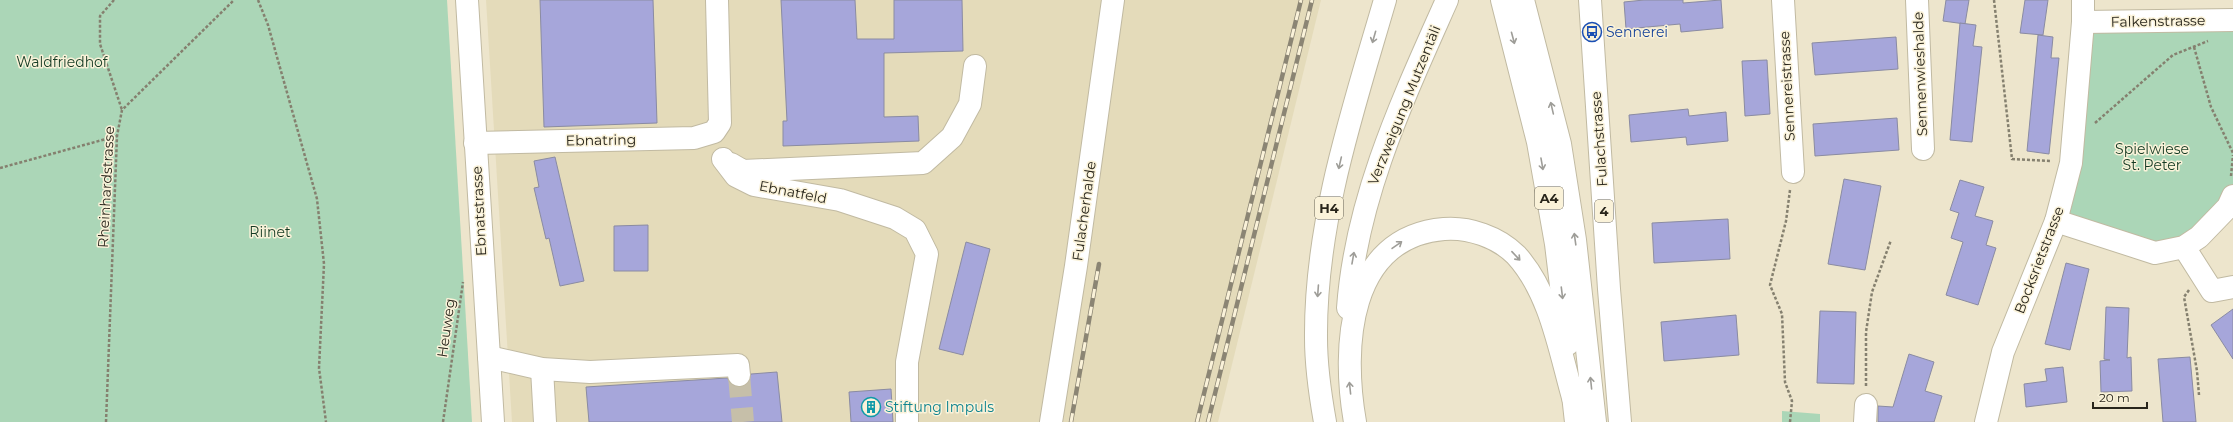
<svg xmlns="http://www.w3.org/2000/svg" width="2233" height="422" viewBox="0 0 2233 422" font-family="Montserrat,sans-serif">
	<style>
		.built { fill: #e4dbba }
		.green { fill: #abd6b7 }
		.building { fill: #a6a6da; stroke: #8a8ba2 }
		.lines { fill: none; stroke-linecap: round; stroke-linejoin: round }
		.minor-tunnel { stroke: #c6bfa9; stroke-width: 22; stroke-dasharray: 22 11; stroke-linecap: butt }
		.minor-casing { stroke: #c1baa2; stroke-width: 24 }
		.major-casing { stroke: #c1baa2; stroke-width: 24 }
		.highway-casing { stroke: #c1baa2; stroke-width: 24 }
		.path { stroke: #85806f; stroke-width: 2.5; stroke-dasharray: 3 2; stroke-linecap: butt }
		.minor { stroke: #fff; stroke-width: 22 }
		.major { stroke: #fff; stroke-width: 22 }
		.highway { stroke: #fff; stroke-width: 22 }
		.rail-casing { stroke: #8b8574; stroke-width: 4.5 }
		.rail { stroke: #faf2d9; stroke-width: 3; stroke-dasharray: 9; stroke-linecap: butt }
		.oneway { stroke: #9e9d98 }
		.labels { text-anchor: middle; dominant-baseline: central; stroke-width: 3; stroke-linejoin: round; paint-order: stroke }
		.shield { fill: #faf2d9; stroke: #676254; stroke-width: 1 }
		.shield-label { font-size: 13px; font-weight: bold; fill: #28251b }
		.street-label { font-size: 14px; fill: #28251b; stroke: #faf2d9 }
		.transit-label { font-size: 14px; fill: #164399; stroke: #faf2d9; text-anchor: start }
		.park-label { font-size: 14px; fill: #143b23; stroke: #faf2d9 }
		.culture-label { font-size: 14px; fill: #0d838f; stroke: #faf2d9; text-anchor: start }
	</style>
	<rect width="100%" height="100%" fill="#ede5cc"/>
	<!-- built -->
	<path class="built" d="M486,0H1321L1218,422H512Z"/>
	<!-- green -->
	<g class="green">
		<path d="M0,0H447L472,422H0Z"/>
		<path d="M2233,20V196L2228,207L2155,253L2056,221L2083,22Z"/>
		<path d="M1782,411L1820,414V422H1782Z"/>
	</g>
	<!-- building -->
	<g class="building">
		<path d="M540,0H653L657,123L544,127Z"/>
		<path d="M781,0H855L857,39H894V0H962L963,51L884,53V117L918,116L919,141L783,146V121H787Z"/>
		<path d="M1644,0H1683V3L1721,0L1723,28L1681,32L1680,24L1626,29L1624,2Z"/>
		<path d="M1946,0H1969L1965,24L1943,21Z"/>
		<path d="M2025,0H2048L2043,35L2020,33Z"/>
		<path d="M1960,23L1976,25L1973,46L1982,47L1972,142L1950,140Z"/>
		<path d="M2038,35L2053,37L2051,58H2059L2049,154L2027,151Z"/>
		<path d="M1896,37L1898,69L1815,75L1812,43Z"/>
		<path d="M1767,60L1770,114L1745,116L1742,61Z"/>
		<path d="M1688,109L1689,116L1726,112L1728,141L1687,145L1686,137L1631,142L1629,115Z"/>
		<path d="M1897,118L1899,150L1815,156L1813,124Z"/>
		<path d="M555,157L584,281L560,286L549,238L546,239L534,188L539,187L534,161Z"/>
		<path d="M1844,179L1881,186L1865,270L1828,264Z"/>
		<path d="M1960,180L1984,187L1975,216L1993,221L1986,245L1996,248L1978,305L1946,295L1963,242L1951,238L1959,213L1950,210Z"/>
		<path d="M1728,219L1730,259L1654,263L1652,223Z"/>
		<path d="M648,225V271H614V226Z"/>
		<path d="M966,242L990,249L963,355L939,349Z"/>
		<path d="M2066,263L2089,269L2070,350L2045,344Z"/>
		<path d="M2106,307L2129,308L2127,358L2131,357L2132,391L2101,392L2100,361L2110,360L2104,359Z"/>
		<path d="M2233,309V359L2211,325Z"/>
		<path d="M1820,311L1856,312L1854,384L1817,383Z"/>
		<path d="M1736,315L1739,355L1664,361L1661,322Z"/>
		<path d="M1909,354L1934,362L1925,391L1942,396L1934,422H1878V406L1893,407Z"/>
		<path d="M2190,357L2196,422H2163L2158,359Z"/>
		<path d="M2063,367L2067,402L2026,407L2024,384L2047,381L2045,369Z"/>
		<path d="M777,372L782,422H589L586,387L727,378L734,386L740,387L747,385L751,374Z"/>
		<path d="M891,389L893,422H851L849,392Z"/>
	</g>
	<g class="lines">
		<!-- minor-tunnel -->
		<path class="minor-tunnel" d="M739,375L743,422"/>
		<!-- minor casing -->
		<g class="minor-casing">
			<g id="minor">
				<path d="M467,0L493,422"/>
				<path d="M1783,0L1793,172"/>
				<path d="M1917,0L1923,149"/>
				<path d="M2083,22L2233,20"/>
				<path d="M475,143L694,138L714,132L720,123L717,0"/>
				<path d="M723,159L736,176L754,185L840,200L895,218L915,230L927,254L907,362V422"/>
				<path d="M731,164L743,171L923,163L952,137L970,104L975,66"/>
				<path d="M2056,221L2155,253L2184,247L2199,237L2228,207L2233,196"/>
				<path d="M2184,247L2212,291L2233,287"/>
				<path d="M489,357L542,369L590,372L738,365L739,375"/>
				<path d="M542,369L545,422"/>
				<path d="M1051,422L1076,266L1113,0"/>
				<path d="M1865,422L1866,405"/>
				<path d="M1986,422L2003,352L2056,221L2071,163L2083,22V0"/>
			</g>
		</g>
		<!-- major casing -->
		<g class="major-casing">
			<path id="major" d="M1590,0L1609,289L1620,422"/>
		</g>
		<!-- highway casing -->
		<g class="highway-casing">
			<g id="highway">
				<path d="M1502,0L1538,142L1556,244L1568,344"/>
				<path d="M1523,0L1560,144L1575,240L1595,422"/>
				<path d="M1348,308C1356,198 1403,99 1447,0"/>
				<path d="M1572,386L1576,422"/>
				<path d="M1325,422C1320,394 1316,366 1316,338C1315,222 1353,110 1385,0"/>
				<path d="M1355,422C1342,348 1347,237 1444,229C1469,227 1498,237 1516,255C1551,293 1560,353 1574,401"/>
			</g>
		</g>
		<!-- path -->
		<g class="path">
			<path d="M114,0L100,16V44L122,110"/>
			<path d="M258,0L268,25L317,199L324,264L319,368L326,422"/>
			<path d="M1994,0L2012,159L2051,161"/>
			<path d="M2194,47L2211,107L2233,153"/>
			<path d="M2095,123L2173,55L2208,41"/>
			<path d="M0,168L117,136"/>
			<path d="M2231,176L2233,155"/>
			<path d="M2189,290L2184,297L2197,371L2199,395"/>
			<path d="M1866,386V332L1872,292L1891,240"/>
			<path d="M106,422L117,136L122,110L234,0"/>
			<path d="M443,422L463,282"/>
			<path d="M1790,422L1792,401L1785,382L1782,314L1770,285L1786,221L1790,190"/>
		</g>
		<!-- minor -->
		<use href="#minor" class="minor"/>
		<!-- major -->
		<use href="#major" class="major"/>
		<!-- highway -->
		<use href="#highway" class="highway"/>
		<!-- rail casing -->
		<g class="rail-casing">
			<g id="rail">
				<path d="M1071,422L1099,264"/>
				<path d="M1197,422L1301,0"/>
				<path d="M1208,422L1312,0"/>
			</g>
		</g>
		<!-- rail -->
		<use href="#rail" class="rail"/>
	</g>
	<!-- one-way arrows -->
	<defs><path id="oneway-shaft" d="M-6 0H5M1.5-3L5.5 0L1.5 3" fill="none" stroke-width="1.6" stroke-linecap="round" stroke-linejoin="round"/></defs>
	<g class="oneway">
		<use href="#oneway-shaft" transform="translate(1374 37) rotate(106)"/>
		<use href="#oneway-shaft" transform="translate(1513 38) rotate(75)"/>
		<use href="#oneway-shaft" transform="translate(1552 108) rotate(-103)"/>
		<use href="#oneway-shaft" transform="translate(1340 163) rotate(103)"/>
		<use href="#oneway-shaft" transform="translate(1542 164) rotate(80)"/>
		<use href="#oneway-shaft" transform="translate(1575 239) rotate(-98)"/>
		<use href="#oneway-shaft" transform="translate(1397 245) rotate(-35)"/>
		<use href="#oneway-shaft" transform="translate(1516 256) rotate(47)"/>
		<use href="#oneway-shaft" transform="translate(1353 258) rotate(-80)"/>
		<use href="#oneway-shaft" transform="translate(1318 291) rotate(94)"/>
		<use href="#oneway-shaft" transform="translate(1562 293) rotate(83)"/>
		<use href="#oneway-shaft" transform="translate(1591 383) rotate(-96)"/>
		<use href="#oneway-shaft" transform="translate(1350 388) rotate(-96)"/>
	</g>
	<!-- icons -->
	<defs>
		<g id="bus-ring" transform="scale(1)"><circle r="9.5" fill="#faf2d9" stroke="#1a4fb4" stroke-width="1.5"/><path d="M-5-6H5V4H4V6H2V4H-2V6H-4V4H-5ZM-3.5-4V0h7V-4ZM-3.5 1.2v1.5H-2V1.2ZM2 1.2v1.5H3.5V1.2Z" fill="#1a4fb4"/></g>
		<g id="building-ring" transform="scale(1)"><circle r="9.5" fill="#faf2d9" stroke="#0f9aa8" stroke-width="1.5"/><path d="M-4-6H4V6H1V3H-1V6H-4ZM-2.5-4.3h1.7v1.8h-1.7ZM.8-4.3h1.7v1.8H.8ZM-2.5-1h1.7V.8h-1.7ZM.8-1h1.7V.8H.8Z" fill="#0f9aa8"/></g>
	</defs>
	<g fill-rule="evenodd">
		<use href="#bus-ring" x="1592" y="32"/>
		<use href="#building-ring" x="871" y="407"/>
	</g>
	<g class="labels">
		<!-- shield labels -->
		<g class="shield">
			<rect x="1535" y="187" width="28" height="22" rx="3"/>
			<rect x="1315" y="197" width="28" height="22" rx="3"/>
			<rect x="1595" y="200" width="18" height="22" rx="3"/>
		</g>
		<g class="shield-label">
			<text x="1549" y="198">A4</text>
			<text x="1329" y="208">H4</text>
			<text x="1604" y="211">4</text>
		</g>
		<!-- street labels -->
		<g class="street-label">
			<text transform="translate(2158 21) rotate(-1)">Falkenstrasse</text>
			<text transform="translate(1920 74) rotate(-92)">Sennenwieshalde</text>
			<text transform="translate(1787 86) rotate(-93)">Sennereistrasse</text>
			<text transform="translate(1404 105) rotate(-68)">Verzweigung Mutzentäli</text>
			<text transform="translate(1599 139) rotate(-94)">Fulachstrasse</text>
			<text transform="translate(601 140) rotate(-1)">Ebnatring</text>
			<text transform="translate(106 187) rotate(-87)">Rheinhardstrasse</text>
			<text transform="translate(793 192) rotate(11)">Ebnatfeld</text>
			<text transform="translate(479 211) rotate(-93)">Ebnatstrasse</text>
			<text transform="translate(1084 211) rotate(-82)">Fulacherhalde</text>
			<text transform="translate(2039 260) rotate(-69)">Bocksrietstrasse</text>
			<text transform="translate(446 328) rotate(-82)">Heuweg</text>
		</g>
		<!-- transit labels -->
		<g class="transit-label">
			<text x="1606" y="32">Sennerei</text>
		</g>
		<!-- park labels -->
		<g class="park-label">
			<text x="62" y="62">Waldfriedhof</text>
			<text x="2152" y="149">Spielwiese<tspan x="2152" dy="16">St. Peter</tspan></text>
			<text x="270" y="232">Riinet</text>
		</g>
		<!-- culture labels -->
		<g class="culture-label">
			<text x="885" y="407">Stiftung Impuls</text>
		</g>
	</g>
	<!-- scale -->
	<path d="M2093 402v6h54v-6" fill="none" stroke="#28251b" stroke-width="2"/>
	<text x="2099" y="402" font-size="12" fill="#28251b" stroke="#faf2d9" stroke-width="3" paint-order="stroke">20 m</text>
</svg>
